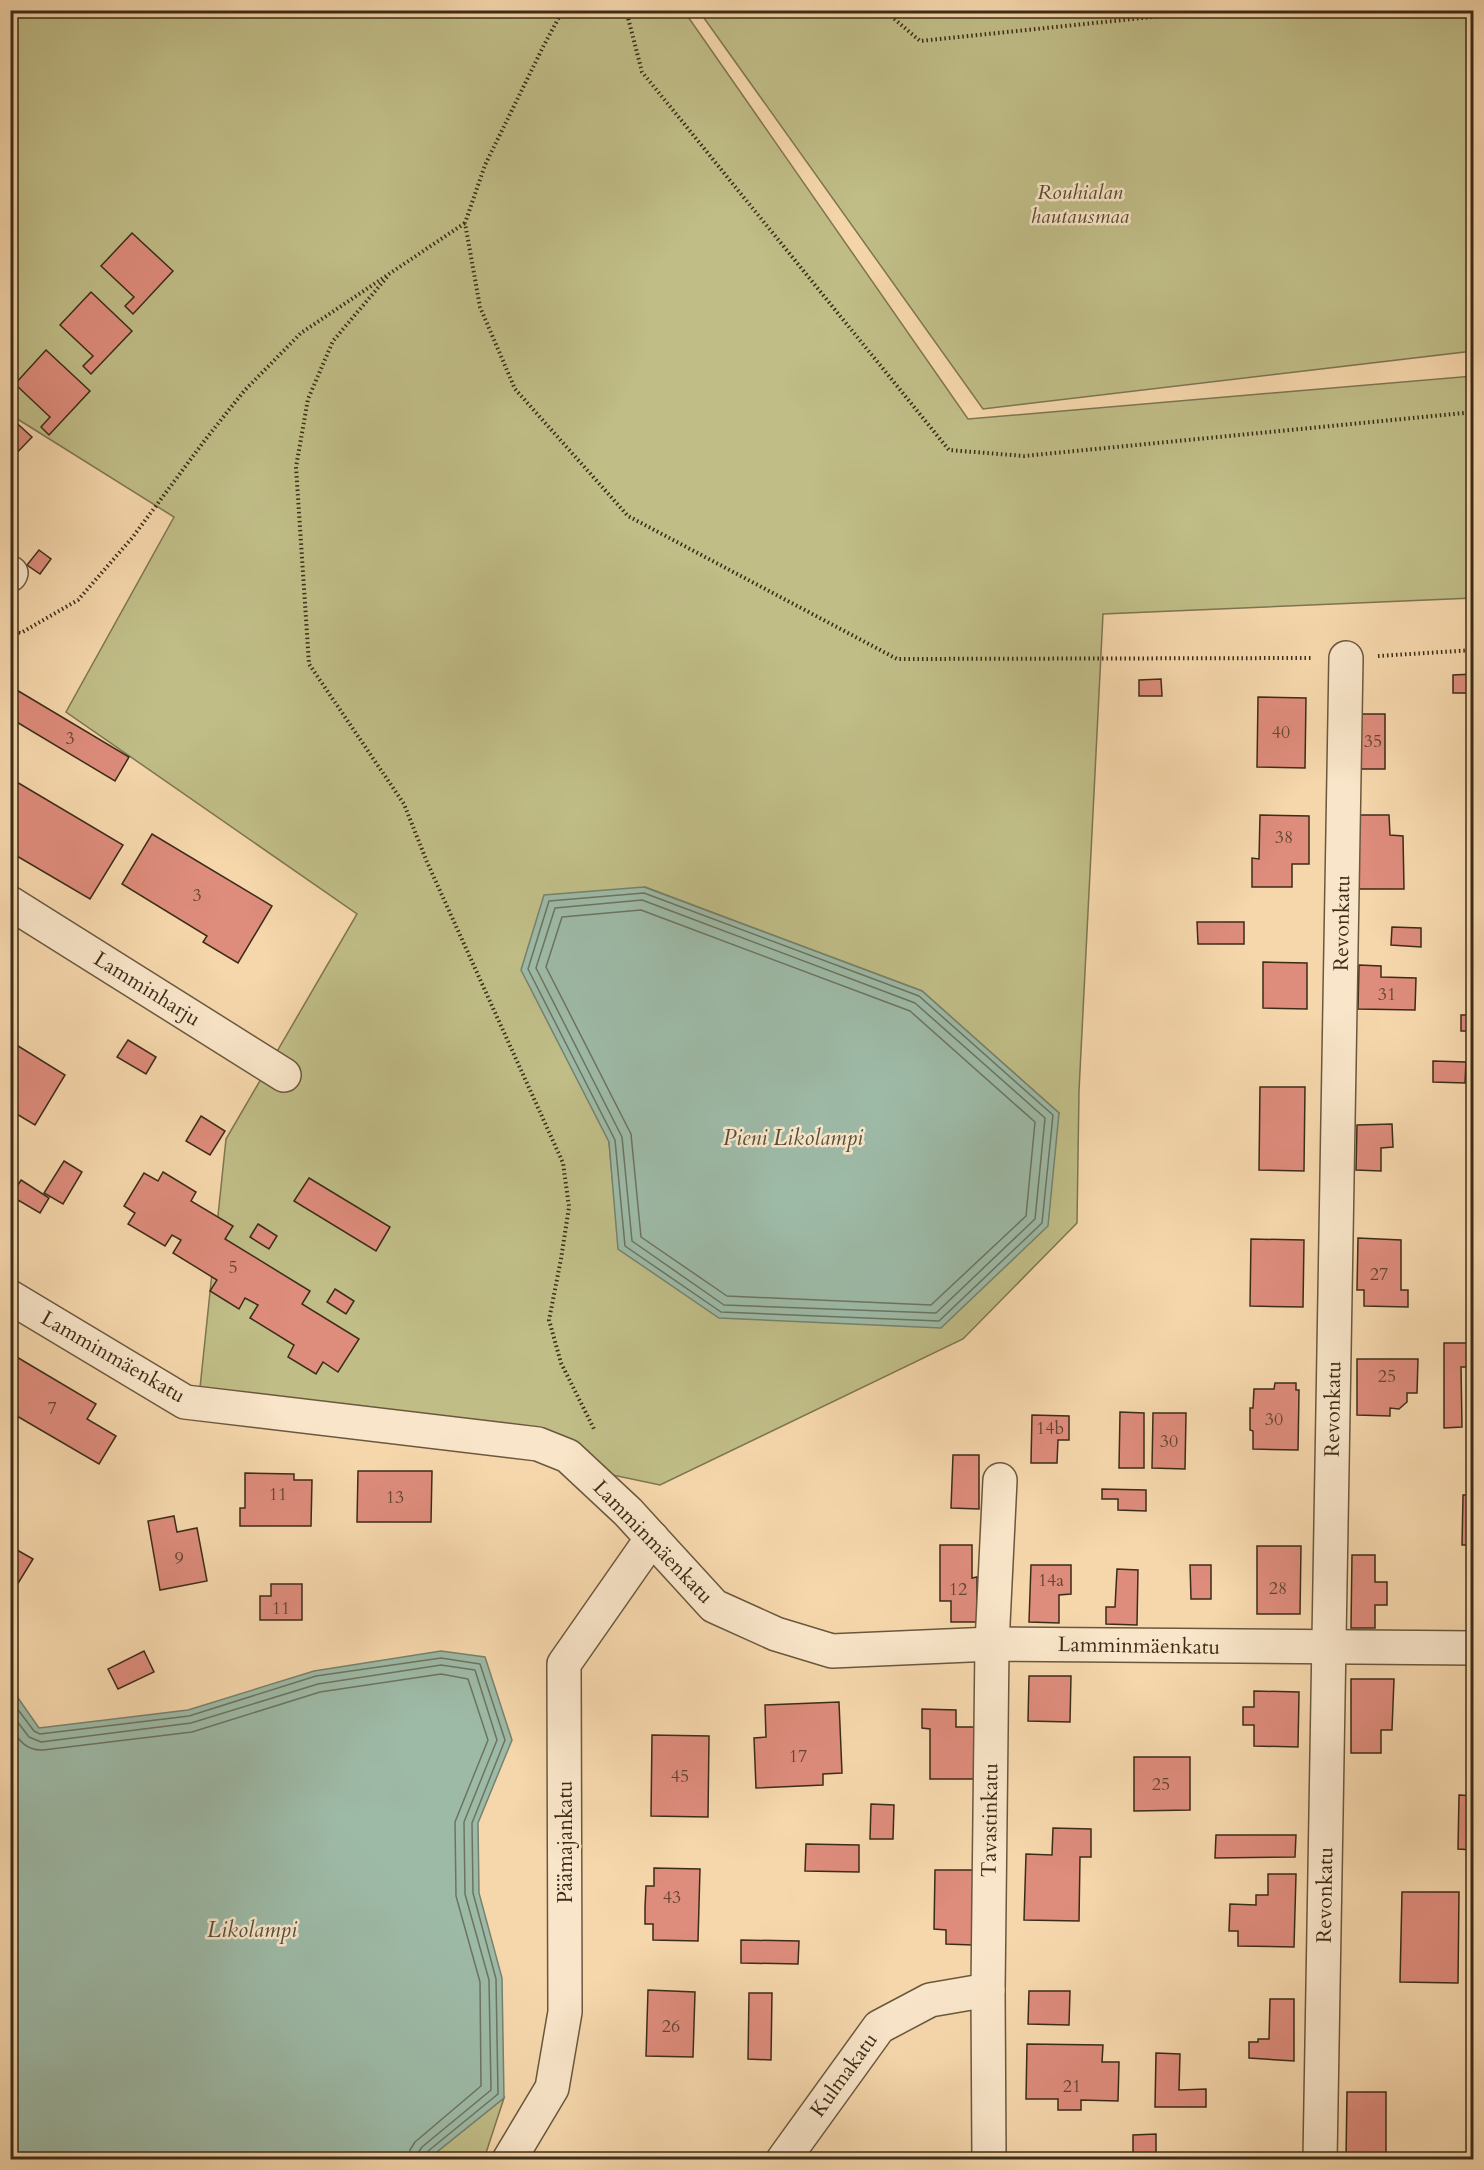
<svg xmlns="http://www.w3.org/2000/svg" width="1484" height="2170" viewBox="0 0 1484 2170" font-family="Cardo,serif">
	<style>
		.green { fill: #c0bd87; stroke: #7e7550; stroke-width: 1.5; fill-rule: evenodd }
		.water { fill: #9dbaa7; stroke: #76826e; stroke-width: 1.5 }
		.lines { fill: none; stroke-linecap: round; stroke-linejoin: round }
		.shore { stroke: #6c7460; stroke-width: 1.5 }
		.building { fill: #de8c7c; stroke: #3c2d18; stroke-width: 1.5 }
		.minor-casing { stroke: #6a583d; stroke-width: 36 }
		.path { stroke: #3c2d18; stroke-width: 4; stroke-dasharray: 1.5 3; stroke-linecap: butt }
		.minor { stroke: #f9e5c9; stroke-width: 33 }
		.labels { text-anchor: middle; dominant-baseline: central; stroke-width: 5; stroke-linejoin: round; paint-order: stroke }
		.number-label { font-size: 18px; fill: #644531 }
		.park-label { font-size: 21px; font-style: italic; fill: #564a2e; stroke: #f9e5c9 }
		.street-label { font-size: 21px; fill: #3c2d18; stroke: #f9e5c9 }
		.water-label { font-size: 22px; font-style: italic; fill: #54503c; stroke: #f9e5c9 }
	</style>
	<rect width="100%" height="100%" fill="#f6d7ac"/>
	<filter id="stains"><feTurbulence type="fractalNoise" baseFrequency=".00333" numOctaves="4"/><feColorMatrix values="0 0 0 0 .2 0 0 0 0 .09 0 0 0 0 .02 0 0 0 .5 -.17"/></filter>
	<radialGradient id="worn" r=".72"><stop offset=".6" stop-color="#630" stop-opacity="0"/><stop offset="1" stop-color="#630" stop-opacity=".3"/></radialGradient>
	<!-- green -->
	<g class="green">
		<path d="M10,11H684L968,419L1473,376V598L1103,614L1079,1091L1077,1223L963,1339L660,1485L200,1388L226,1139L357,914L66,712L174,517L11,415ZM645,887L922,991L1059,1113L619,1249L609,1142Z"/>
		<path d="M699,11H1473V351L983,409Z"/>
		<path d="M504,2098L484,2159H428Z"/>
	</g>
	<!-- water -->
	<g class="water">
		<path d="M644,887L922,991L1059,1113L1048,1226L941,1328L719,1318L618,1249L609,1142L521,970L544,895Z"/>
		<path d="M441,1651L485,1657L512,1740L478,1823L479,1893L502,1978L504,2098L428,2159H11V1688L39,1728L188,1710L314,1671Z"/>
	</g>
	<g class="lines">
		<!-- shore -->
		<g class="shore">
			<path d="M644,893L919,996L1053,1115L1042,1223L939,1321L721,1312L625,1246L615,1140L528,969L549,901Z"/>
			<path d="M642,900L915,1003L1045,1118L1035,1219L936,1313L724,1305L632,1241L622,1137L536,968L555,908Z"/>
			<path d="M641,910L910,1011L1035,1122L1026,1216L931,1305L727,1296L641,1237L631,1134L546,967L562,917Z"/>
			<path d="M10,1699L34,1731L40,1734L189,1716L316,1676L441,1658L480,1664L505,1740L472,1823L473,1893L496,1979L498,2094L427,2152L425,2160"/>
			<path d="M10,1712L29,1737L41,1742L191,1723L318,1684L441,1665L475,1670L497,1740L464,1822L465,1894L489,1980L491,2090L422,2147L418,2153V2160"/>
			<path d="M10,1727C19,1740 26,1751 43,1750L192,1732L320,1692L441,1674L468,1679L488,1740L455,1822L456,1896L480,1982L481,2086L415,2142L410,2150L409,2160"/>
		</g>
	</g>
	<!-- building -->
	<g class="building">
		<path d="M132,233L173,271L133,314L125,306L134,297L101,266Z"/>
		<path d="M91,292L132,331L91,374L83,366L93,356L60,325Z"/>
		<path d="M46,350L90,391L49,435L41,427L50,417L15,384Z"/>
		<path d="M10,417L32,437L10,460Z"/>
		<path d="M39,550L51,559L40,574L27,565Z"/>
		<path d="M1474,674V693H1453V675Z"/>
		<path d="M1161,679L1162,696H1139V680Z"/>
		<path d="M10,686L129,757L115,781L10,718Z"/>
		<path d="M1258,697L1306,698L1305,768L1257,767Z"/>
		<rect x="1360" y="714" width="25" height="55"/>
		<path d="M10,778L123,845L90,899L10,852Z"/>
		<path d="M1260,815L1309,816V864H1292V887H1252V858L1259,859Z"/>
		<path d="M1359,815H1389L1390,835L1403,836L1404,889H1359Z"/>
		<path d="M1471,827H1474V876H1470Z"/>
		<path d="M152,834L272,906L238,963L203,942L207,936L122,884Z"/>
		<path d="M1197,922H1244V944H1198Z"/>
		<path d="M1392,927L1421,928V947L1391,945Z"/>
		<path d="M1263,962L1307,963V1009L1263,1008Z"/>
		<path d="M1359,965L1381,966V977L1416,978L1415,1010L1358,1009Z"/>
		<rect x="1461" y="1015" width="13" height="16"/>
		<path d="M128,1040L156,1057L146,1074L117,1057Z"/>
		<path d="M10,1041L65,1075L35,1125L10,1110Z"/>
		<path d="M1433,1061L1466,1062L1465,1083L1433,1082Z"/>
		<path d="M1260,1087H1305L1304,1171L1259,1170Z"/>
		<path d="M201,1116L225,1131L210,1155L186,1141Z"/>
		<path d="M1392,1124L1393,1147L1381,1148V1171L1356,1170L1357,1125Z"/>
		<path d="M64,1161L82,1172L63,1204L44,1193Z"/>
		<path d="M163,1172L196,1192L191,1201L233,1226L225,1239L310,1291L302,1304L359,1339L338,1372L323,1362L316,1374L288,1357L294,1345L250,1318L258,1305L245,1298L239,1309L210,1291L217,1280L173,1253L181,1240L172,1235L165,1246L128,1224L135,1213L124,1206L144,1173L158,1181Z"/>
		<path d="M309,1178L390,1227L376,1251L294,1201Z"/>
		<path d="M21,1180L49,1198L40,1213L11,1196Z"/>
		<path d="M258,1224L277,1236L269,1249L250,1237Z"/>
		<path d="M1358,1238L1401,1240V1290H1408V1307L1364,1306V1290H1357Z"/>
		<path d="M1251,1239L1304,1240L1303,1307L1250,1306Z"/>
		<path d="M335,1289L354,1301L346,1314L327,1302Z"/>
		<path d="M1444,1343H1474V1367H1461L1462,1427L1444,1428Z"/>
		<path d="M10,1353L96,1404L87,1419L116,1436L99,1464L10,1412Z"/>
		<path d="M1357,1359H1418L1417,1393H1407V1402L1399,1409L1390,1408V1416L1357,1415Z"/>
		<path d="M1275,1383H1296V1390H1299L1298,1450L1253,1449V1431L1250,1430V1408H1253L1254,1389H1274Z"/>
		<path d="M1120,1412L1144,1413V1468H1119Z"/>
		<path d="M1153,1413H1186L1185,1469L1152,1468Z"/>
		<path d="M1032,1415L1069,1416V1440H1058L1057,1463H1031Z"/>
		<path d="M953,1455H979V1509L951,1508Z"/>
		<path d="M358,1471H432L431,1522H357Z"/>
		<path d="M245,1473L294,1474V1480H312L311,1526H240V1508H245Z"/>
		<path d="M1102,1489L1146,1490V1511L1118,1510V1499H1102Z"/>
		<path d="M1463,1495H1474V1545H1462Z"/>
		<path d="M174,1516L177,1532L197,1528L207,1581L160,1590L148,1521Z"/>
		<path d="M940,1545H972V1578L977,1577V1622H951V1601H940Z"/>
		<path d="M10,1546L33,1559L17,1585L10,1581Z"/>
		<path d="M1257,1546H1301L1300,1614H1257Z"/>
		<path d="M1352,1555H1375V1582H1387V1605H1375V1628H1351Z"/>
		<path d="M1031,1565H1071V1594L1059,1595V1623L1029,1622Z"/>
		<path d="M1190,1565H1211V1599H1191Z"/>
		<path d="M1117,1569L1138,1570L1137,1625L1106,1624V1607H1115Z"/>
		<path d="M271,1584H302V1620H260V1596H271Z"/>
		<path d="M144,1651L154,1672L118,1689L108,1669Z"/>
		<path d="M1029,1676H1071L1070,1722L1028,1721Z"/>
		<path d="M1351,1679H1394L1392,1730H1381V1753H1351Z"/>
		<path d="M1254,1691L1299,1692L1298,1747L1254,1746V1725H1243V1707H1254Z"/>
		<path d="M839,1702L842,1773L823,1774V1785L756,1788L754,1738L766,1737L765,1705Z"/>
		<path d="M922,1709L956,1710V1727H974V1779H930V1729L922,1728Z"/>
		<path d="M652,1735L709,1736L708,1817L651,1816Z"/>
		<path d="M1134,1757H1190V1810L1134,1811Z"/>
		<path d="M1459,1795L1474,1796V1850L1458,1849Z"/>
		<path d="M871,1804L894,1805L893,1839H870Z"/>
		<path d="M1053,1828L1091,1829V1857H1080L1079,1921L1024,1920L1026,1854L1052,1855Z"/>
		<path d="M1216,1835H1296L1295,1857L1215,1858Z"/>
		<path d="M806,1844L859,1845V1872L805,1871Z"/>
		<path d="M654,1868L700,1869L698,1941L653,1940V1924H645V1907L646,1886H654Z"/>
		<path d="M935,1870H973L972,1945L946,1944V1930L934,1929Z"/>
		<path d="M1268,1874H1296L1294,1947L1238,1946V1931H1229L1230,1904L1256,1905V1895H1268Z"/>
		<path d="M1402,1892H1459L1458,1983L1400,1982Z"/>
		<path d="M741,1940L799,1941L798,1964L741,1963Z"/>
		<path d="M648,1990L695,1992L693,2057L646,2056Z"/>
		<path d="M1029,1991H1070L1069,2025L1028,2024Z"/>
		<path d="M749,1993H772L771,2060L748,2059Z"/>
		<path d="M1270,1999H1294V2061L1249,2058V2042H1258V2039H1269Z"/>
		<path d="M1027,2044L1103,2045L1102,2062H1119L1118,2101L1081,2100V2110H1058V2099H1026Z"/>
		<path d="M1156,2053L1180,2054L1179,2090L1206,2089V2107H1155Z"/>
		<path d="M1347,2092H1386V2160H1346Z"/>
		<path d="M1156,2134V2157H1133V2135Z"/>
	</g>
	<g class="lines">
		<!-- minor casing -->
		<g class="minor-casing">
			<g id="minor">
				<path d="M10,575L11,573"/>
				<path d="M10,903L284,1075"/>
				<path d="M10,1297L185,1402L538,1444L568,1456L628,1512L714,1606L776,1634L832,1651L992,1644L1474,1648"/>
				<path d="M509,2160L552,2088L565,2012L564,1664L652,1538"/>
				<path d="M783,2160L879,2027L930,2000L988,1990"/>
				<path d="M989,2160L988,1990L992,1644L1000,1480"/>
				<path d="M1320,2160L1346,658"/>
			</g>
		</g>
		<!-- path -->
		<g class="path">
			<path d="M563,10L544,45L485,165L465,223L480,307L515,389L628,516L897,659L1311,658"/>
			<path d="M626,10L642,72L949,450L1024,456L1474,412"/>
			<path d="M884,10L920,41L1220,10"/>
			<path d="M387,277L333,341L308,399L296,467L309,664L404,804L427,862L563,1163L569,1207L561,1259L549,1320L561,1363L595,1431"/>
			<path d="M10,631L21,633L78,600L132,538L205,440L244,391L301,333L465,223"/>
			<path d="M1378,656L1474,650"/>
		</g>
		<!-- minor -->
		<use href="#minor" class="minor"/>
	</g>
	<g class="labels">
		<!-- number labels -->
		<g class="number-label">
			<text x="1281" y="732">40</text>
			<text x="70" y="738">3</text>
			<text x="1373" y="741">35</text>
			<text x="1284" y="837">38</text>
			<text x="197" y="895">3</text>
			<text x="1387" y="994">31</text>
			<text x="233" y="1267">5</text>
			<text x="1379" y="1274">27</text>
			<text x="1387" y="1376">25</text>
			<text x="52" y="1408">7</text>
			<text x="1274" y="1419">30</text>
			<text x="1050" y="1428">14b</text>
			<text x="1169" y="1441">30</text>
			<text x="278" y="1494">11</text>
			<text x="395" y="1497">13</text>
			<text x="179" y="1558">9</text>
			<text x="1051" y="1580">14a</text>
			<text x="1278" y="1588">28</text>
			<text x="958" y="1589">12</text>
			<text x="281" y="1608">11</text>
			<text x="798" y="1756">17</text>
			<text x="680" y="1776">45</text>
			<text x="1161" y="1784">25</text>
			<text x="672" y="1897">43</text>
			<text x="671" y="2026">26</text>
			<text x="1072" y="2086">21</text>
		</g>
		<!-- park labels -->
		<g class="park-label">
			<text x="1080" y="192">Rouhialan<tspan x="1080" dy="24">hautausmaa</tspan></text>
		</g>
		<!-- street labels -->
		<g class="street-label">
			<text transform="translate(1342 923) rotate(-89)">Revonkatu</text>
			<text transform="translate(147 989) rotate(32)">Lamminharju</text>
			<text transform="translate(113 1357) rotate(30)">Lamminmäenkatu</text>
			<text transform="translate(1333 1409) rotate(-89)">Revonkatu</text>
			<text transform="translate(653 1542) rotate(46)">Lamminmäenkatu</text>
			<text transform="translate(1139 1646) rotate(1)">Lamminmäenkatu</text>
			<text transform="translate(990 1820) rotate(-89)">Tavastinkatu</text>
			<text transform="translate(565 1842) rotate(-90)">Päämajankatu</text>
			<text transform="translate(1325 1895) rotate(-89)">Revonkatu</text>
			<text transform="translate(844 2075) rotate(-54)">Kulmakatu</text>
		</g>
		<!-- water labels -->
		<g class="water-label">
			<text x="793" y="1138">Pieni Likolampi</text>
			<text x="252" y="1930">Likolampi</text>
		</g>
	</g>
	<!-- margin -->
	<rect width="1484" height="2170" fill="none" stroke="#f6d7ac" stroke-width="36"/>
	<rect x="12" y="12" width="1460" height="2146" fill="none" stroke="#3c2d18" stroke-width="3"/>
	<rect x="18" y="18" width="1448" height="2134" fill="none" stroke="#3c2d18" stroke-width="1.5"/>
	<rect width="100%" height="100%" filter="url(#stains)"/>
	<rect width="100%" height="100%" fill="url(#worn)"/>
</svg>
